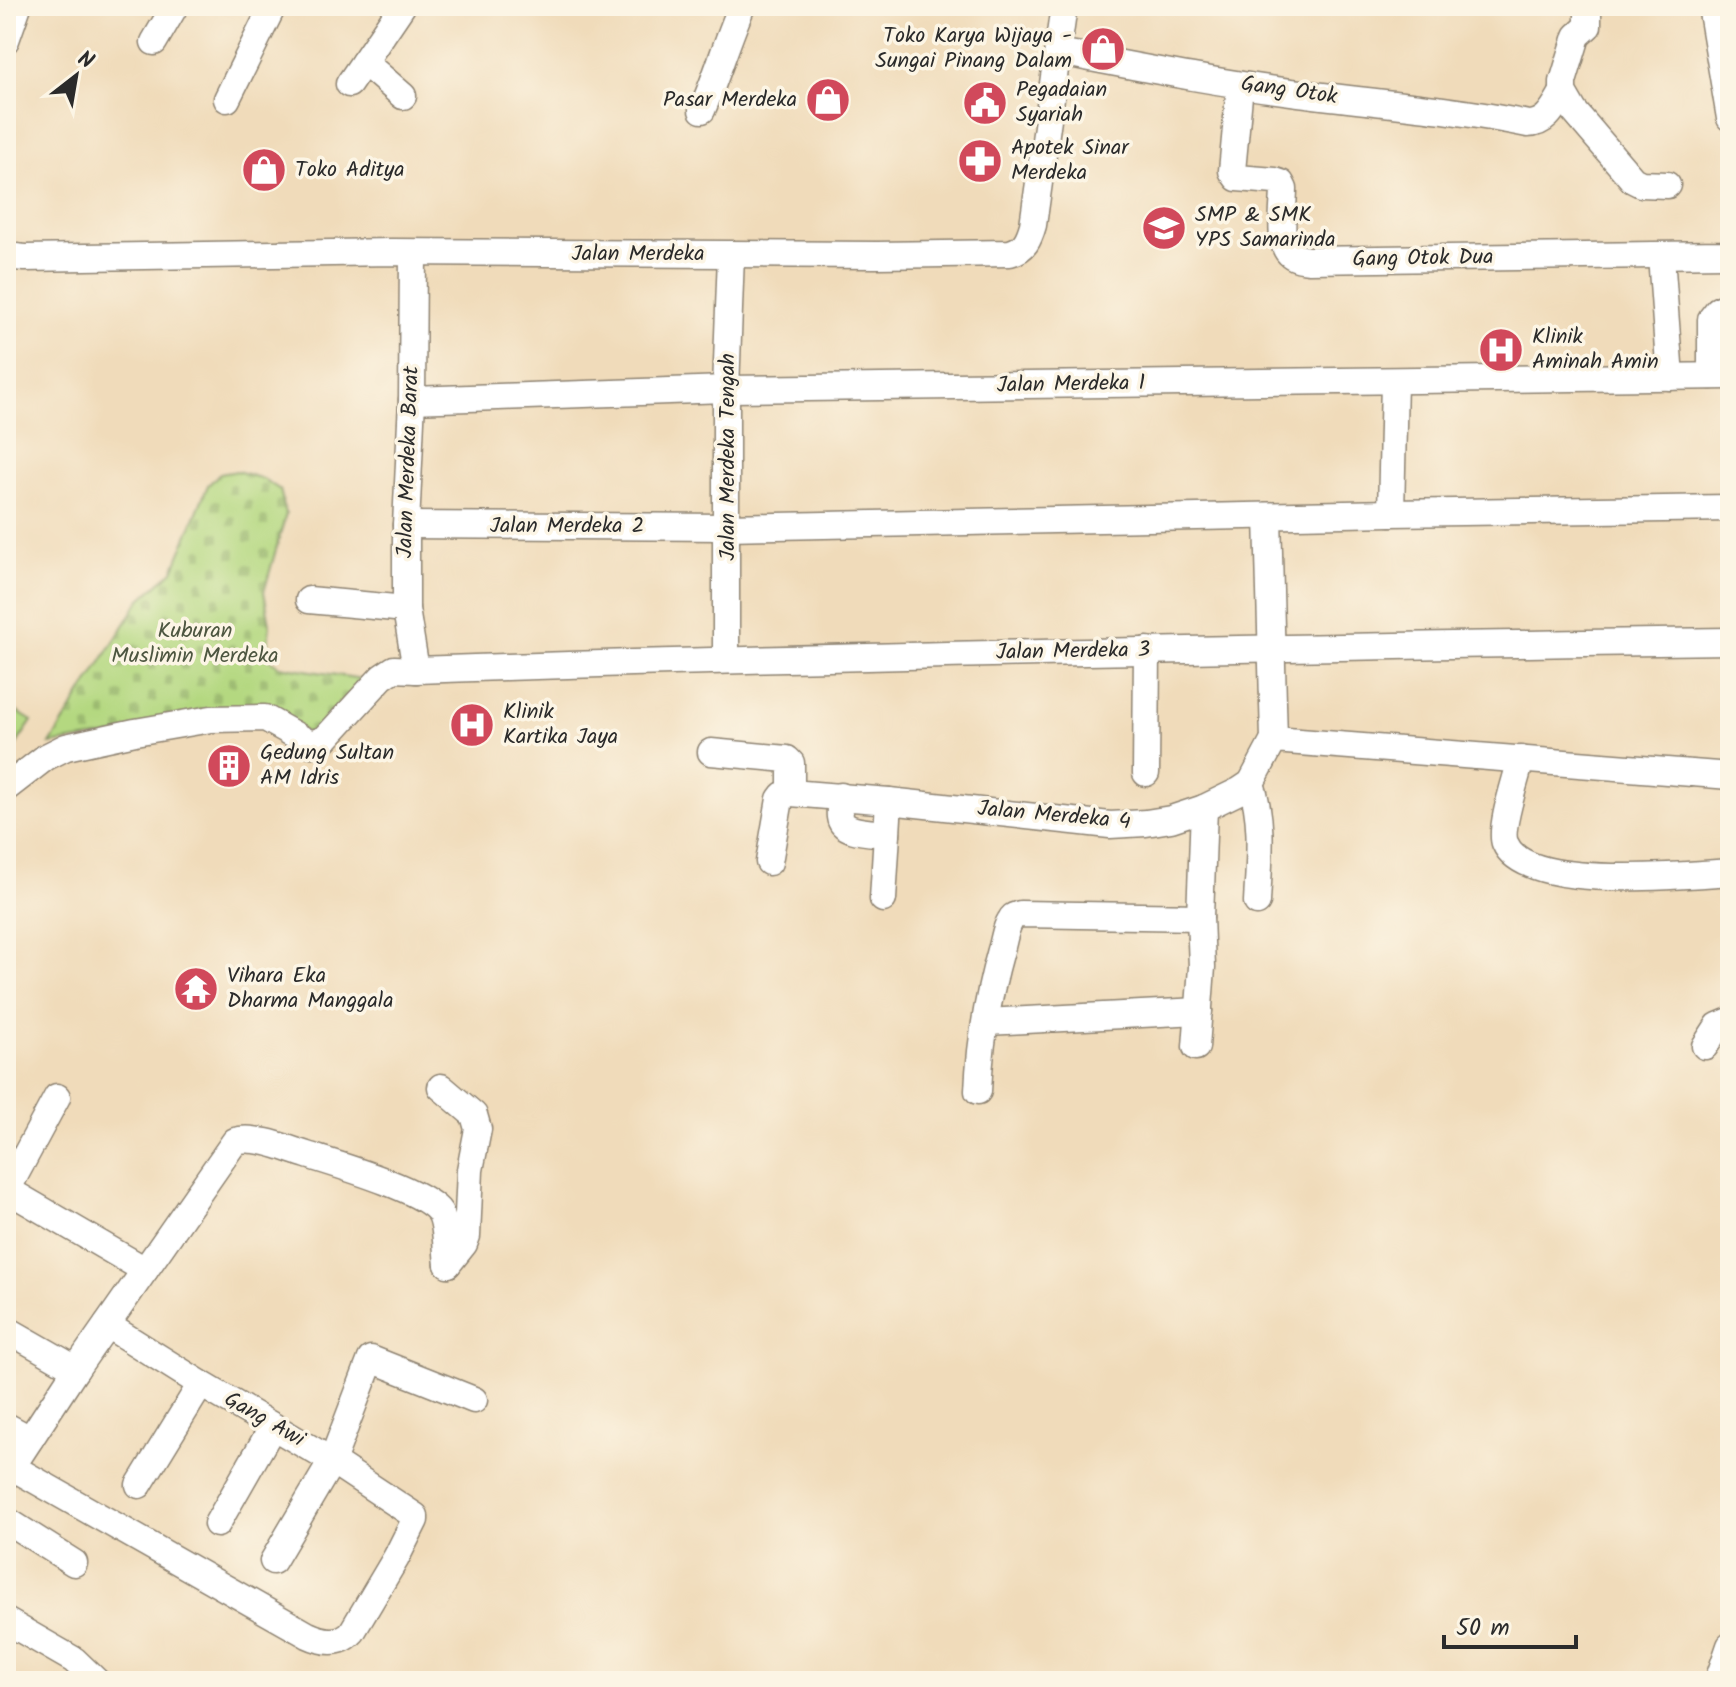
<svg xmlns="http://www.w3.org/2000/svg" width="1736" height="1687" viewBox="0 0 1736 1687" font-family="Kalam,sans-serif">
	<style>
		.cemetery { fill: url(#cemetery-stones); stroke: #708256; stroke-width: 2 }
		.pitch { fill: #b4d880; stroke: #708256; stroke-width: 2 }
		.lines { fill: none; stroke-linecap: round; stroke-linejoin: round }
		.minor-casing { stroke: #8e8372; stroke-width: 29 }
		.minor { stroke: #fff; stroke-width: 26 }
		.labels { text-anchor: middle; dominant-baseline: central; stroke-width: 7; stroke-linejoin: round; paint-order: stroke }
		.poi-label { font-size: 22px; fill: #2b2b2b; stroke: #fcf5e5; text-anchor: start }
		.street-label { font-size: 22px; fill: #2b2b2b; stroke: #fcf5e5 }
		.park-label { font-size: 22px; fill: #4d5640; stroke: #fcf5e5 }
	</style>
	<defs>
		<pattern id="cemetery-stones" width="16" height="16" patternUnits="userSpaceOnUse" patternTransform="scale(2)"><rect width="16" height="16" fill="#b4d880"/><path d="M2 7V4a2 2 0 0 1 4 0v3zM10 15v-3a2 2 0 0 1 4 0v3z" fill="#9bba6f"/></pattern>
	</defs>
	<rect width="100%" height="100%" fill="#fcf5e5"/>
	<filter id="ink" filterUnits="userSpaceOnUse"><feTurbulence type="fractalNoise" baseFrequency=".0125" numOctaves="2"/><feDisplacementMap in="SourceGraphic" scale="16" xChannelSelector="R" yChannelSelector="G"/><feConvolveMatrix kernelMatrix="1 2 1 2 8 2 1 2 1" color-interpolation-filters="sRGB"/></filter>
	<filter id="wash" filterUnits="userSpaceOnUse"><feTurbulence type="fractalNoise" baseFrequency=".006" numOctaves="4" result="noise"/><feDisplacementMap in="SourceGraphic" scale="32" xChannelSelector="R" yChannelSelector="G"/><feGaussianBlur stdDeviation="1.8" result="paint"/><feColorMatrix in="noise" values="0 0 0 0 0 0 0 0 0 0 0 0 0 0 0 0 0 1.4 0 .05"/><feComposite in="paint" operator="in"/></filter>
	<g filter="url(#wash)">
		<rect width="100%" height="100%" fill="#f0dbba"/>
		<!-- cemetery -->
		<path class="cemetery" d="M237,471L263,479L280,490L286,514L264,592L270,624L267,658L280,666L368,680L312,735L266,713L50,744L140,600L173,571L208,485L220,474Z"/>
		<!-- pitch -->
		<path class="pitch" d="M6,705L32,721L6,760Z"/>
	</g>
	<g filter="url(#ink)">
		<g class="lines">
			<!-- minor casing -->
			<g class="minor-casing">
				<g id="minor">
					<path d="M1588,6V26L1577,36L1563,82V92L1574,111L1633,180L1641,184L1667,185"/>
					<path d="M1711,6L1730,118"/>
					<path d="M6,40L18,6"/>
					<path d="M154,42L175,6"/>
					<path d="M1059,52C1138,67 1218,83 1299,93C1375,103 1452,108 1528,124C1547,124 1554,107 1563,92"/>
					<path d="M364,62L403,96"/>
					<path d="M349,84L402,6"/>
					<path d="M1240,85L1232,171L1237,178L1275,181L1281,183L1284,189C1284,204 1278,243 1289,253C1294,258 1301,259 1308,260L1723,254L1730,252"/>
					<path d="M227,99L273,6"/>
					<path d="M702,110C717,76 727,40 742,6"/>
					<path d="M413,253L412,400L406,525V609L416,670"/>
					<path d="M6,256L25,258L391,252L877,255L1010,253C1025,249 1029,239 1033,225L1064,6"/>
					<path d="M1661,256L1670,377"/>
					<path d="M1711,376V319L1718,310L1730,305"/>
					<path d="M412,400L726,389L1730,376"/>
					<path d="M1391,513L1394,381"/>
					<path d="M1268,516L1274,740"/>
					<path d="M406,525L727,527L1391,513L1730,508"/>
					<path d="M309,600L406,609"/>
					<path d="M726,659V389L731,255"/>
					<path d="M711,752L787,759L791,763V793L889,801L1110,825L1146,823L1171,819L1204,808L1239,791L1251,783L1274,740L1730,776"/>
					<path d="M1521,759C1517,777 1499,828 1505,843C1525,892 1686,875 1730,872"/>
					<path d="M1146,773L1147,650"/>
					<path d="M1251,783C1264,822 1259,861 1257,902"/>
					<path d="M6,788L46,757L66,747L135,732L211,719L265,718L311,744L325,739L382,677L394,669L416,670C854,655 1292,647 1730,641"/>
					<path d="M841,796C841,803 839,810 840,817C842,834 874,832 887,834"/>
					<path d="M769,862L780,799L783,795L791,793"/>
					<path d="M883,899L889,801"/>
					<path d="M986,1022L1199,1011"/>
					<path d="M1705,1046L1718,1026L1730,1021"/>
					<path d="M1196,1047L1202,967L1200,917L1204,808"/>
					<path d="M441,1087L474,1115L478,1129L470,1170L467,1236L464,1244L448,1264"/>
					<path d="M978,1091C980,1043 988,996 1001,950C1004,941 1005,929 1010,921C1013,915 1014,916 1020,914L1200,917"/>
					<path d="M6,1189L145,1270"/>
					<path d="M7,1190L57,1097"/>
					<path d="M6,1329L76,1369"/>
					<path d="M6,1426L30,1439"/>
					<path d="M12,1467L308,1635C323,1642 340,1645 352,1632L396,1558L415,1520V1516L332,1461L201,1384L107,1325"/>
					<path d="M6,1476L76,1369L235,1141C245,1138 256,1140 266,1142C280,1145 294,1151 307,1155C338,1165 418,1188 438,1210C447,1220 446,1250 448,1264"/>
					<path d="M139,1485L201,1384"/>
					<path d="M6,1520L74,1563"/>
					<path d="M217,1524L273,1426"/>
					<path d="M273,1561L332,1461L371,1359L474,1400"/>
					<path d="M6,1621L74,1660L96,1681"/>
					<path d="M1718,1681L1730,1646"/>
				</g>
			</g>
			<!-- minor -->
			<use href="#minor" class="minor"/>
		</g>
	</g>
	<!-- icons -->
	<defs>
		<g id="shop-disc" transform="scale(2.3)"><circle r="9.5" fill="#d1495b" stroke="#fcf5e5"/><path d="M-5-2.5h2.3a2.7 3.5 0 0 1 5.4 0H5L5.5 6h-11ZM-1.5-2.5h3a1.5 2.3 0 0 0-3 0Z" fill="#fff"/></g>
		<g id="civic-disc" transform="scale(2.3)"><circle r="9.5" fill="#d1495b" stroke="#fcf5e5"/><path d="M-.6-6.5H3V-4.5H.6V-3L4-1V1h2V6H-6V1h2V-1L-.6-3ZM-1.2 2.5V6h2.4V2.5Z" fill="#fff"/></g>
		<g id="pharmacy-disc" transform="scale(2.3)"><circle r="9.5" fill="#d1495b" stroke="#fcf5e5"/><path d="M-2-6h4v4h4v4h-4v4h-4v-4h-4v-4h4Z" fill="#fff"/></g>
		<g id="school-disc" transform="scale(2.3)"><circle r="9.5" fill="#d1495b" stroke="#fcf5e5"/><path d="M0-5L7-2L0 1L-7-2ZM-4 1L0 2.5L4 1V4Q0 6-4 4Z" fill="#fff"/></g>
		<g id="hospital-disc" transform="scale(2.3)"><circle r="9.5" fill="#d1495b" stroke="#fcf5e5"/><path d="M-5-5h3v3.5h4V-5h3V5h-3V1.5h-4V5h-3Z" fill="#fff"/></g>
		<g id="building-disc" transform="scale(2.3)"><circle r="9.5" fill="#d1495b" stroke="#fcf5e5"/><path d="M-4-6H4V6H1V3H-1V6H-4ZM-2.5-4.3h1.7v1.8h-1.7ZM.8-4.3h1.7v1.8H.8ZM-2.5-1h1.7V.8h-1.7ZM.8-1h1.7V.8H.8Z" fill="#fff"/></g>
		<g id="temple-disc" transform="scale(2.3)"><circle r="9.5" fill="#d1495b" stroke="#fcf5e5"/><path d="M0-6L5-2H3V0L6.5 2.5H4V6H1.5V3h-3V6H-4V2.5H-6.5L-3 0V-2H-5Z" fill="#fff"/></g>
	</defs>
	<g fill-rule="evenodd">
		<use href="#shop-disc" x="1103" y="49"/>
		<use href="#shop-disc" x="828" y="100"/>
		<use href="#civic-disc" x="985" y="103"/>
		<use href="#pharmacy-disc" x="980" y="161"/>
		<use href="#shop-disc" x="264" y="170"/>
		<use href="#school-disc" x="1164" y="228"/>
		<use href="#hospital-disc" x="1501" y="350"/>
		<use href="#hospital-disc" x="472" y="725"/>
		<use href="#building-disc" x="229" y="766"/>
		<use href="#temple-disc" x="196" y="989"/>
	</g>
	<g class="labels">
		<!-- poi labels -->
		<g class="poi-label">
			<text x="1072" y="36" text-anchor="end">Toko Karya Wijaya -<tspan x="1072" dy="25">Sungai Pinang Dalam</tspan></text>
			<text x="1016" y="90">Pegadaian<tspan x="1016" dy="25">Syariah</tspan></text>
			<text x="797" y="100" text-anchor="end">Pasar Merdeka</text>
			<text x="1011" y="148">Apotek Sinar<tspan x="1011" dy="25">Merdeka</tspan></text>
			<text x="295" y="170">Toko Aditya</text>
			<text x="1195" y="215">SMP &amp; SMK<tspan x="1195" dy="25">YPS Samarinda</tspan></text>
			<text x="1532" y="337">Klinik<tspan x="1532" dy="25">Aminah Amin</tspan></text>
			<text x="503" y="712">Klinik<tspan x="503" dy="25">Kartika Jaya</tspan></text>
			<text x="260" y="753">Gedung Sultan<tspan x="260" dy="25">AM Idris</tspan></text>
			<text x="227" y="976">Vihara Eka<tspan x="227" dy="25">Dharma Manggala</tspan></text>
		</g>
		<!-- street labels -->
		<g class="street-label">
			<text transform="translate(1289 91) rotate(8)">Gang Otok</text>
			<text x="638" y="254">Jalan Merdeka</text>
			<text transform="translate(1423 259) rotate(-1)">Gang Otok Dua</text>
			<text transform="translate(1071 385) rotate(-1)">Jalan Merdeka 1</text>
			<text transform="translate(728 457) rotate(-90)">Jalan Merdeka Tengah</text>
			<text transform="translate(409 462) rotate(-88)">Jalan Merdeka Barat</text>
			<text x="567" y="526">Jalan Merdeka 2</text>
			<text transform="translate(1073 652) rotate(-1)">Jalan Merdeka 3</text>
			<text transform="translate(1054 816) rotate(5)">Jalan Merdeka 4</text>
			<text transform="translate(264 1420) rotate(30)">Gang Awi</text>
		</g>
		<!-- park labels -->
		<g class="park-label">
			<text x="195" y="631">Kuburan<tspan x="195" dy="25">Muslimin Merdeka</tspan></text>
		</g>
	</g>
	<!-- margin -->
	<rect width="1736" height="1687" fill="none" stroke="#fcf5e5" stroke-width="32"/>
	<!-- north arrow -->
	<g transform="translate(76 76) rotate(31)" stroke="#fcf5e5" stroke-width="6" paint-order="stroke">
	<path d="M0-6L14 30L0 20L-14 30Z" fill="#2b2b2b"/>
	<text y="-12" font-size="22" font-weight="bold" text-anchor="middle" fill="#2b2b2b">N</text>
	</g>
	<!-- scale -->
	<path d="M1444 1635v12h132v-12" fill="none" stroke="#2b2b2b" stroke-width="4"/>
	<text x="1456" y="1635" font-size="24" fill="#2b2b2b" stroke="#fcf5e5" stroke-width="6" paint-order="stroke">50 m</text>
</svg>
